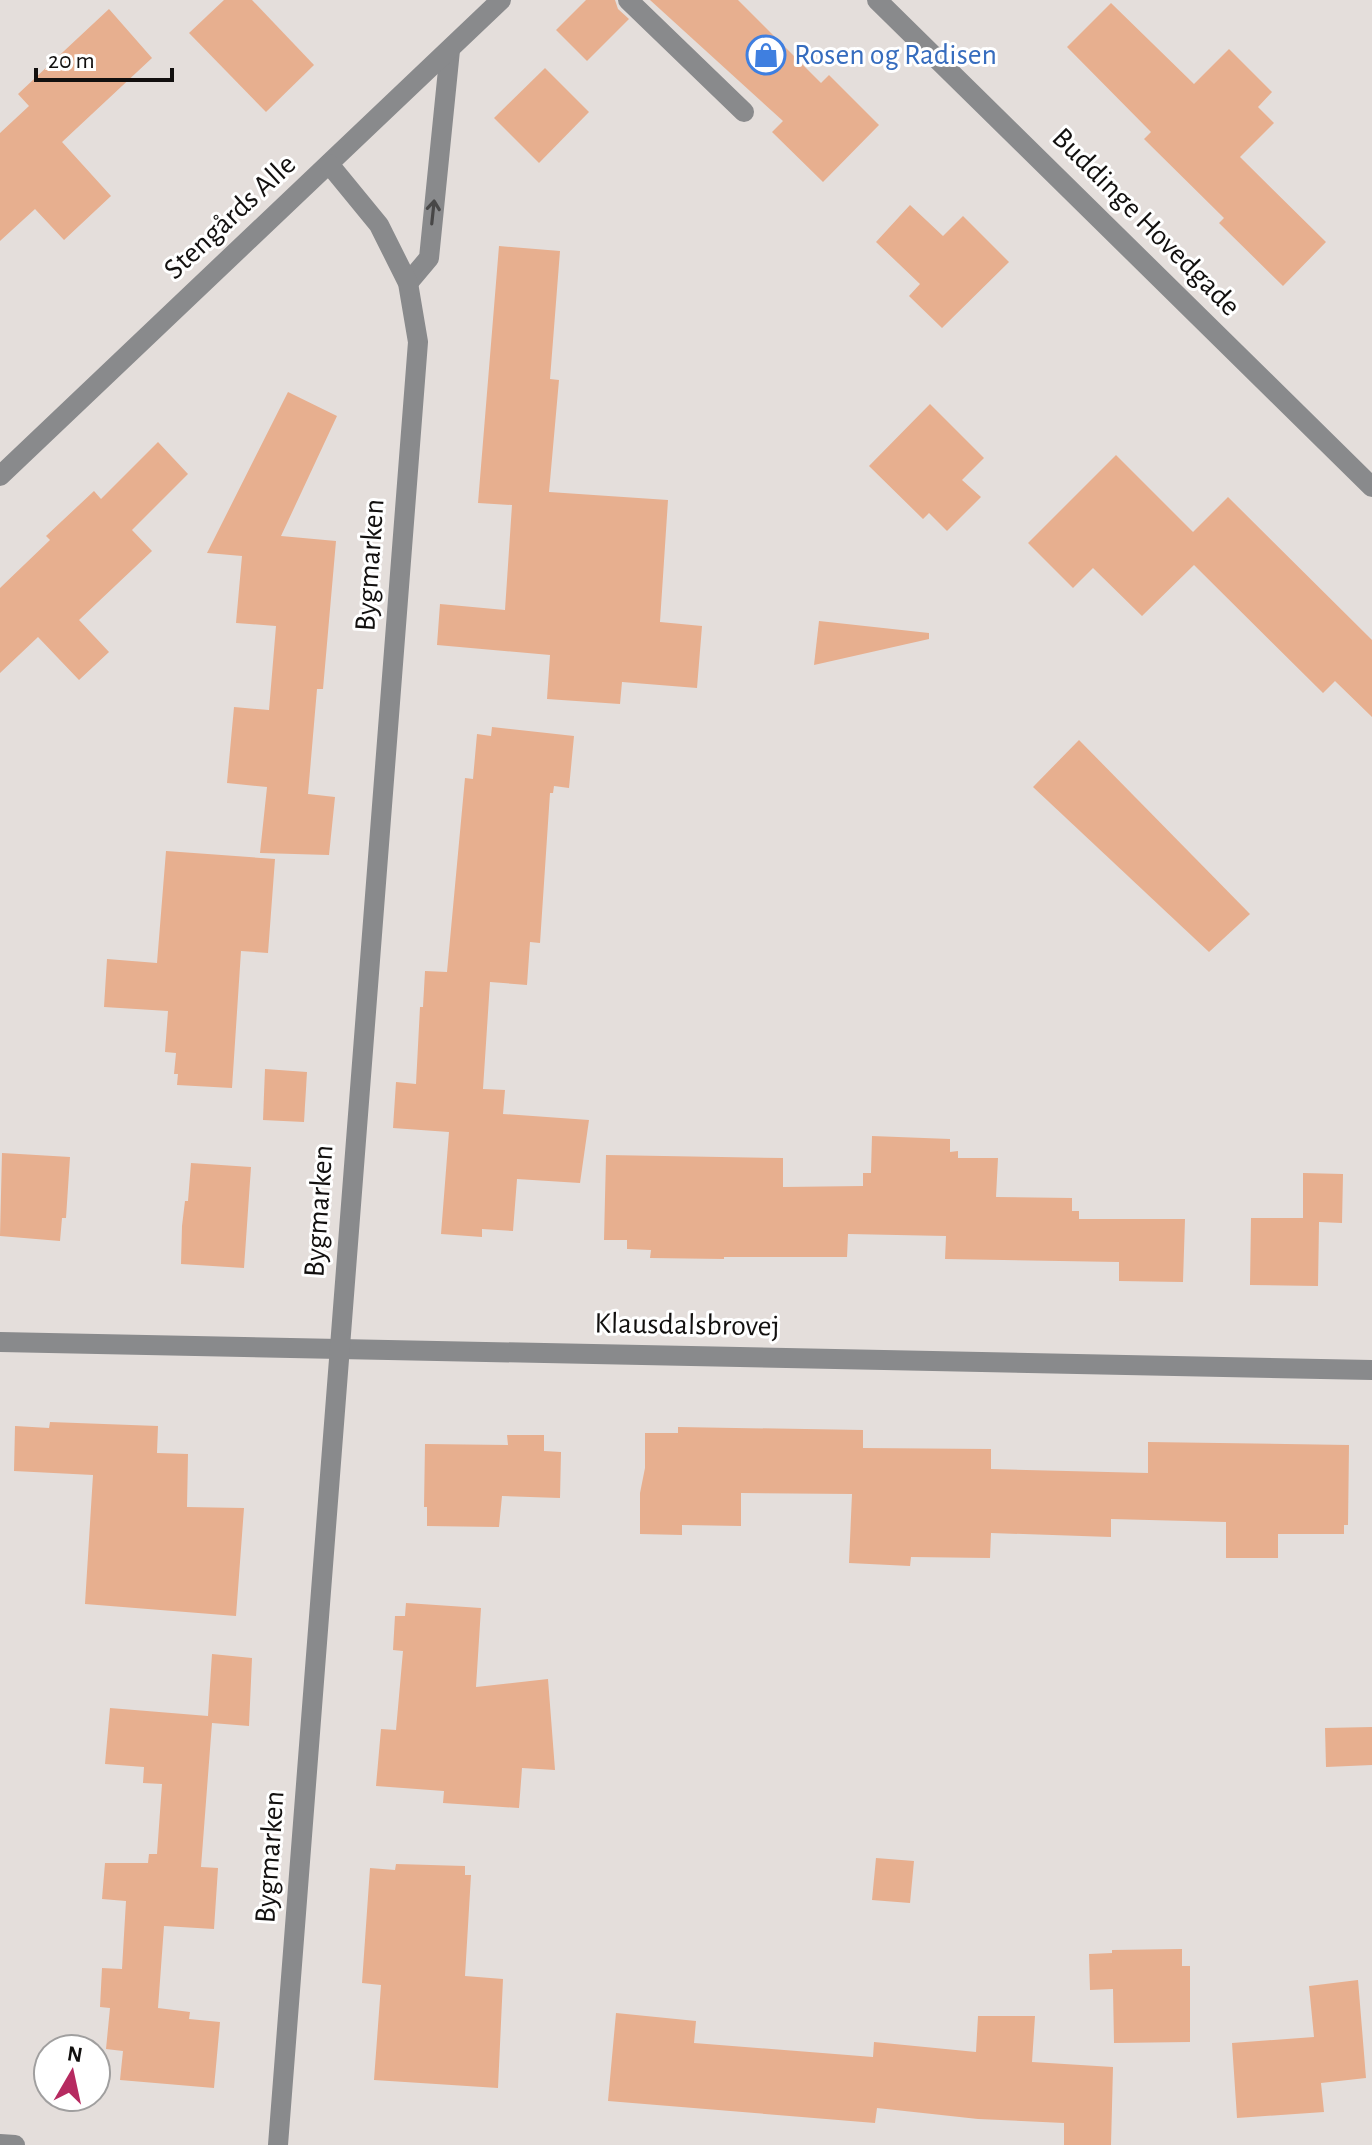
<svg xmlns="http://www.w3.org/2000/svg" width="1372" height="2145" viewBox="0 0 1372 2145" font-family="'Alegreya Sans',sans-serif">
	<style>
		.building { fill: #e7af8f }
		.lines { fill: none; stroke-linecap: round; stroke-linejoin: round }
		.minor { stroke: #898a8c; stroke-width: 20 }
		.oneway { stroke: #484747 }
		.labels { text-anchor: middle; dominant-baseline: central; stroke-width: 6; stroke-linejoin: round; paint-order: stroke }
		.shop-label { font-size: 30px; fill: #366cbe; stroke: #fff; text-anchor: start }
		.street-label { font-size: 30px; fill: #12100f; stroke: #fff }
	</style>
	<rect width="100%" height="100%" fill="#e4dedb"/>
	<!-- building -->
	<g class="building">
		<path d="M224,0H252L314,65L266,112L189,33Z"/>
		<path d="M586,0H615L618,9L629,19L587,61L556,30Z"/>
		<path d="M650,0H738L821,83L829,75L879,125L823,182L772,132L783,121Z"/>
		<path d="M1111,3L1194,84L1229,49L1272,92L1258,107L1274,123L1240,157L1326,242L1283,286L1219,223L1224,218L1144,139L1151,132L1067,47Z"/>
		<path d="M109,9L152,58L62,142L111,196L64,240L35,209L0,241V133L29,106L18,94Z"/>
		<path d="M545,68L589,112L539,163L494,118Z"/>
		<path d="M910,205L943,236L963,216L1009,262L942,328L909,296L920,284L876,242Z"/>
		<path d="M499,246L560,251L550,379L559,380L549,492L668,500L660,622L702,626L697,688L622,682L620,704L547,699L550,655L437,645L440,604L505,610L512,505L478,503Z"/>
		<path d="M288,392L337,416L281,536L336,541L323,689H317L308,794L335,797L329,855L260,853L267,787L227,783L234,707L269,710L276,626L236,623L242,556L207,553Z"/>
		<path d="M930,404L984,458L962,480L981,497L947,531L929,513L923,519L869,466Z"/>
		<path d="M158,442L188,474L132,530L152,551L79,620L109,652L79,680L38,637L0,673V588L50,540L46,536L94,491L101,499Z"/>
		<path d="M1116,455L1193,532L1228,497L1372,640V717L1335,681L1323,693L1194,565L1142,616L1093,568L1073,588L1028,543Z"/>
		<path d="M819,621L929,633V639L814,665Z"/>
		<path d="M492,727L574,736L569,788L554,786L553,793H550L540,943L530,942L527,985L490,982L483,1089L505,1090L503,1114L589,1120L580,1183L517,1179L513,1231L482,1229V1237L441,1234L449,1132L393,1128L396,1082L416,1084L420,1007H423L425,971L447,972L465,778L473,779L477,734L491,736Z"/>
		<path d="M1079,740L1250,914L1209,952L1033,787Z"/>
		<path d="M166,851L275,859L268,953L241,951L232,1088L177,1085L178,1074H174L176,1053L165,1052L168,1011L104,1007L107,959L157,963Z"/>
		<path d="M265,1069L307,1072L304,1122L263,1120Z"/>
		<path d="M872,1136L950,1139V1152L958,1151V1158H998L996,1197L1072,1198V1211H1079V1219H1185L1183,1282L1119,1281V1262L945,1259L946,1236L848,1234L847,1257H724V1259L650,1258L651,1250L627,1249V1240H604L606,1155L783,1158V1187L863,1186V1173H871Z"/>
		<path d="M2,1153L70,1157L66,1218H62L60,1241L0,1236Z"/>
		<path d="M191,1163L251,1167L244,1268L181,1264L182,1226L185,1201H188Z"/>
		<path d="M1303,1173L1343,1174L1342,1223L1319,1222L1318,1286L1250,1285L1251,1218H1303Z"/>
		<path d="M50,1422L158,1426L157,1453L188,1454L187,1507L244,1508L236,1616L85,1604L93,1475L14,1471L15,1426L49,1428Z"/>
		<path d="M678,1427L863,1430V1448L991,1449V1469L1148,1473V1442L1349,1445L1348,1525H1344V1534H1278V1558H1226V1522L1111,1519V1537L991,1533L990,1558L911,1557L910,1566L849,1563L852,1494L741,1493V1526L682,1525V1535L640,1534V1493L645,1468V1433H678Z"/>
		<path d="M507,1435H544V1451L561,1452L560,1498L502,1496L499,1527L427,1526V1507H424L425,1444L508,1445Z"/>
		<path d="M406,1603L481,1608L476,1687L548,1679L555,1770L522,1768L519,1808L443,1803L444,1791L376,1786L381,1729L396,1730L403,1651L393,1650L395,1616H405Z"/>
		<path d="M212,1654L252,1658L249,1726L212,1723L201,1867L218,1868L214,1929L164,1926L158,2008L190,2012L189,2019L220,2022L214,2088L120,2080L123,2051L106,2049L110,2008L100,2007L102,1968L122,1969L126,1901L102,1899L105,1863H148L149,1854H157L162,1784L143,1783L144,1767L105,1764L110,1708L208,1716Z"/>
		<path d="M1372,1727V1765L1326,1767L1325,1728Z"/>
		<path d="M876,1858L914,1861L910,1903L872,1900Z"/>
		<path d="M396,1864L465,1866V1875H471L465,1976L503,1979L498,2088L374,2080L381,1985L362,1983L370,1868L395,1870Z"/>
		<path d="M1182,1949V1966H1190V2042L1114,2043L1113,1989L1090,1990L1089,1954L1112,1953V1950Z"/>
		<path d="M1358,1980L1366,2078L1321,2083L1324,2112L1237,2118L1232,2043L1314,2037L1309,1986Z"/>
		<path d="M616,2013L696,2021L694,2043L873,2057L874,2042L976,2052L978,2016H1035L1032,2062L1113,2067L1111,2145H1064V2123L978,2119L877,2108L875,2123L608,2101Z"/>
	</g>
	<g class="lines">
		<!-- minor -->
		<g class="minor">
			<path d="M628,0L744,112"/>
			<path d="M877,0L1372,487"/>
			<path d="M408,283L429,258L450,50"/>
			<path d="M0,476L501,0"/>
			<path d="M0,1342L1372,1370"/>
			<path d="M0,2144L15,2145"/>
			<path d="M278,2145L418,342L408,283L379,225L329,164"/>
		</g>
	</g>
	<!-- one-way arrows -->
	<defs><path id="oneway-shaft" d="M-6 0H5M1.5-3L5.5 0L1.5 3" fill="none" stroke-width="1.6" stroke-linecap="round" stroke-linejoin="round" transform="scale(2)"/></defs>
	<use class="oneway" href="#oneway-shaft" transform="translate(433 212) rotate(-84)"/>
	<!-- icons -->
	<defs>
		<g id="shop-ring" transform="scale(2)"><circle r="9.5" fill="#fff" stroke="#3f7fe0" stroke-width="1.5"/><path d="M-5-2.5h2.3a2.7 3.5 0 0 1 5.4 0H5L5.5 6h-11ZM-1.5-2.5h3a1.5 2.3 0 0 0-3 0Z" fill="#3f7fe0"/></g>
	</defs>
	<g fill-rule="evenodd">
		<use href="#shop-ring" x="766" y="55"/>
	</g>
	<g class="labels">
		<!-- shop labels -->
		<g class="shop-label">
			<text x="794" y="55">Rosen og Radisen</text>
		</g>
		<!-- street labels -->
		<g class="street-label">
			<text transform="translate(230 217) rotate(-43)">Stengårds Alle</text>
			<text transform="translate(1146 222) rotate(45)">Buddinge Hovedgade</text>
			<text transform="translate(370 565) rotate(-86)">Bygmarken</text>
			<text transform="translate(319 1211) rotate(-86)">Bygmarken</text>
			<text transform="translate(687 1325) rotate(1)">Klausdalsbrovej</text>
			<text transform="translate(270 1857) rotate(-86)">Bygmarken</text>
		</g>
	</g>
	<!-- north arrow -->
	<g transform="translate(72 2073) rotate(9)"><circle r="38" fill="#ffffff" stroke="#a09f9f" stroke-width="2"/>
	<path d="M0-6L14 30L0 20L-14 30Z" fill="#b62a60"/>
	<text y="-12" font-size="22" font-weight="bold" text-anchor="middle" fill="#12100f">N</text>
	</g>
	<!-- scale -->
	<path d="M36 68v12h136v-12" fill="none" stroke="#12100f" stroke-width="4"/>
	<text x="48" y="68" font-size="24" fill="#12100f" stroke="#ffffff" stroke-width="6" paint-order="stroke">20 m</text>
</svg>
